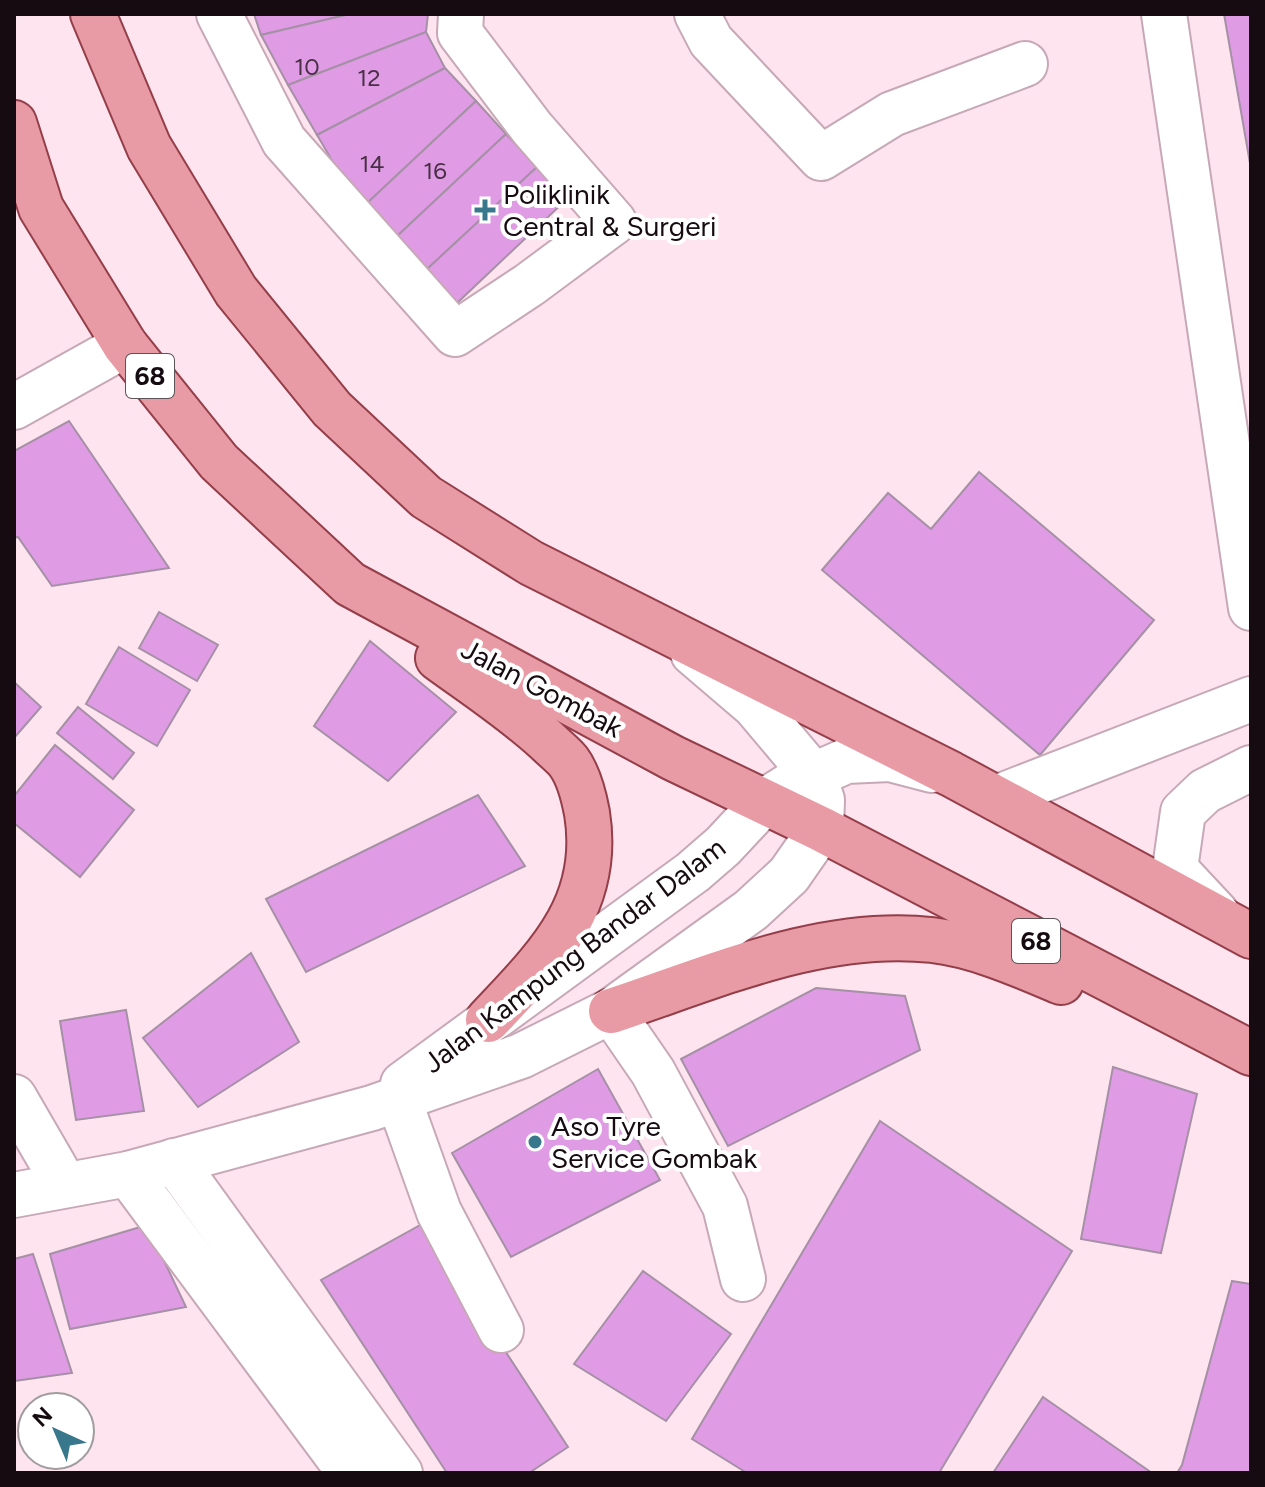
<svg xmlns="http://www.w3.org/2000/svg" width="1265" height="1487" viewBox="0 0 1265 1487" font-family="Figtree,sans-serif">
	<style>
		.building { fill: #df9ce4; stroke: #a590a6; stroke-width: 2 }
		.lines { fill: none; stroke-linecap: round; stroke-linejoin: round }
		.minor-casing { stroke: #c7a8b6; stroke-width: 48 }
		.major-casing { stroke: #943e4a; stroke-width: 48 }
		.minor { stroke: #fff; stroke-width: 44 }
		.major { stroke: #e89ba5; stroke-width: 44 }
		.poi-dot { fill: #39788c; stroke: #fff; stroke-width: 3 }
		.labels { text-anchor: middle; dominant-baseline: central; stroke-width: 8; stroke-linejoin: round; paint-order: stroke }
		.number-label { font-size: 24px; fill: #482f45 }
		.shield { fill: #fff; stroke: #5b5458; stroke-width: 2 }
		.shield-label { font-size: 26px; font-weight: bold; fill: #150b10 }
		.poi-label { font-size: 28px; fill: #150b10; stroke: #fff; text-anchor: start }
		.street-label { font-size: 28px; fill: #150b10; stroke: #fff }
	</style>
	<rect width="100%" height="100%" fill="#fee4ef"/>
	<!-- building -->
	<g class="building">
		<path d="M254,14H350L261,35Z"/>
		<path d="M350,14H428L426,32L288,85L261,35Z"/>
		<path d="M1224,14H1251V169Z"/>
		<path d="M426,32L445,68L317,135L288,85Z"/>
		<path d="M445,68L476,101L364,206L350,191L317,135Z"/>
		<path d="M476,101L506,134L394,239L364,206Z"/>
		<path d="M506,134L537,167L425,271L394,239Z"/>
		<path d="M537,167L567,199L456,304L425,271Z"/>
		<path d="M69,421L169,568L52,586L18,537L14,538V451Z"/>
		<path d="M979,472L1154,620L1040,755L822,570L888,493L931,529Z"/>
		<path d="M159,612L218,645L197,681L139,648Z"/>
		<path d="M370,641L456,712L388,781L314,726Z"/>
		<path d="M119,647L190,690L157,746L86,704Z"/>
		<path d="M14,682L41,707L14,738Z"/>
		<path d="M78,707L134,753L113,779L57,733Z"/>
		<path d="M55,745L134,810L80,877L14,823V796Z"/>
		<path d="M478,795L525,866L306,972L266,899Z"/>
		<path d="M251,953L299,1042L198,1107L143,1038Z"/>
		<path d="M816,988L905,996L920,1050L728,1146L681,1059Z"/>
		<path d="M126,1010L144,1111L76,1120L60,1021Z"/>
		<path d="M1113,1067L1197,1094L1161,1253L1081,1239Z"/>
		<path d="M598,1069L660,1180L511,1257L452,1153Z"/>
		<path d="M880,1121L1072,1251L939,1473H747L692,1439Z"/>
		<path d="M422,1224L568,1447L529,1473H447L321,1280Z"/>
		<path d="M147,1225L186,1307L70,1329L50,1254Z"/>
		<path d="M33,1254L72,1373L14,1381V1259Z"/>
		<path d="M643,1271L731,1334L666,1421L574,1364Z"/>
		<path d="M1232,1281L1251,1284V1473H1177L1182,1465Z"/>
		<path d="M1043,1397L1152,1473H993Z"/>
	</g>
	<g class="lines">
		<!-- minor casing -->
		<g class="minor-casing">
			<g id="minor">
				<path d="M219,14L284,141L455,334L529,285L614,222L532,128L460,33L461,14"/>
				<path d="M697,14L711,41L821,158L892,114L1025,64"/>
				<path d="M1164,14L1251,608"/>
				<path d="M14,407L125,345"/>
				<path d="M996,798L1251,699"/>
				<path d="M1217,914L1175,869L1183,812L1205,791L1251,768"/>
				<path d="M611,1011L653,1072L725,1206L743,1279"/>
				<path d="M403,1084L693,872L723,846L765,801L787,787L846,761L890,759L932,770"/>
				<path d="M14,1097L65,1185"/>
				<path d="M399,1100L439,1212L501,1330"/>
				<path d="M174,1161L400,1473"/>
				<path d="M128,1174L350,1473"/>
				<path d="M14,1195L128,1174L372,1108L521,1056L611,1011L751,910L789,875L821,829L822,800L813,775L755,706L693,653"/>
			</g>
		</g>
		<!-- major casing -->
		<g class="major-casing">
			<g id="major">
				<path d="M93,14L149,147L236,291L332,409L426,497L531,563L951,774L1251,936"/>
				<path d="M14,123L41,208L125,345L219,462L350,584L673,758L821,829L1251,1053"/>
				<path d="M438,658C475,685 512,709 546,740C553,747 562,754 568,761C578,774 584,797 587,813C602,906 546,958 488,1020"/>
				<path d="M611,1011C714,977 822,928 932,940C976,945 1021,965 1061,982"/>
			</g>
		</g>
		<!-- minor -->
		<use href="#minor" class="minor"/>
		<!-- major -->
		<use href="#major" class="major"/>
	</g>
	<!-- markers -->
	<g class="poi-dot">
		<path d="M481 198h8v8h8v8h-8v8h-8v-8h-8v-8h8z"/>
		<circle cx="535" cy="1142" r="8"/>
	</g>
	<g class="labels">
		<!-- number labels -->
		<g class="number-label">
			<text x="307" y="66">10</text>
			<text x="369" y="77">12</text>
			<text x="372" y="163">14</text>
			<text x="435" y="170">16</text>
		</g>
		<!-- shield labels -->
		<g class="shield">
			<rect x="126" y="354" width="48" height="44" rx="6"/>
			<rect x="1012" y="919" width="48" height="44" rx="6"/>
		</g>
		<g class="shield-label">
			<text x="150" y="376">68</text>
			<text x="1036" y="941">68</text>
		</g>
		<!-- poi labels -->
		<g class="poi-label">
			<text x="503" y="194">Poliklinik<tspan x="503" dy="32">Central &amp; Surgeri</tspan></text>
			<text x="551" y="1126">Aso Tyre<tspan x="551" dy="32">Service Gombak</tspan></text>
		</g>
		<!-- street labels -->
		<g class="street-label">
			<text transform="translate(542 688) rotate(28)">Jalan Gombak</text>
			<text transform="translate(574 955) rotate(-37)">Jalan Kampung Bandar Dalam</text>
		</g>
	</g>
	<!-- border -->
	<rect width="1265" height="1487" fill="none" stroke="#150b10" stroke-width="32"/>
	<!-- north arrow -->
	<g transform="translate(56 1431) rotate(316)"><circle r="38" fill="#ffffff" stroke="#a19d9f" stroke-width="2"/>
	<path d="M0-6L14 30L0 20L-14 30Z" fill="#39788c"/>
	<text y="-12" font-size="22" font-weight="bold" text-anchor="middle" fill="#150b10">N</text>
	</g>
</svg>
